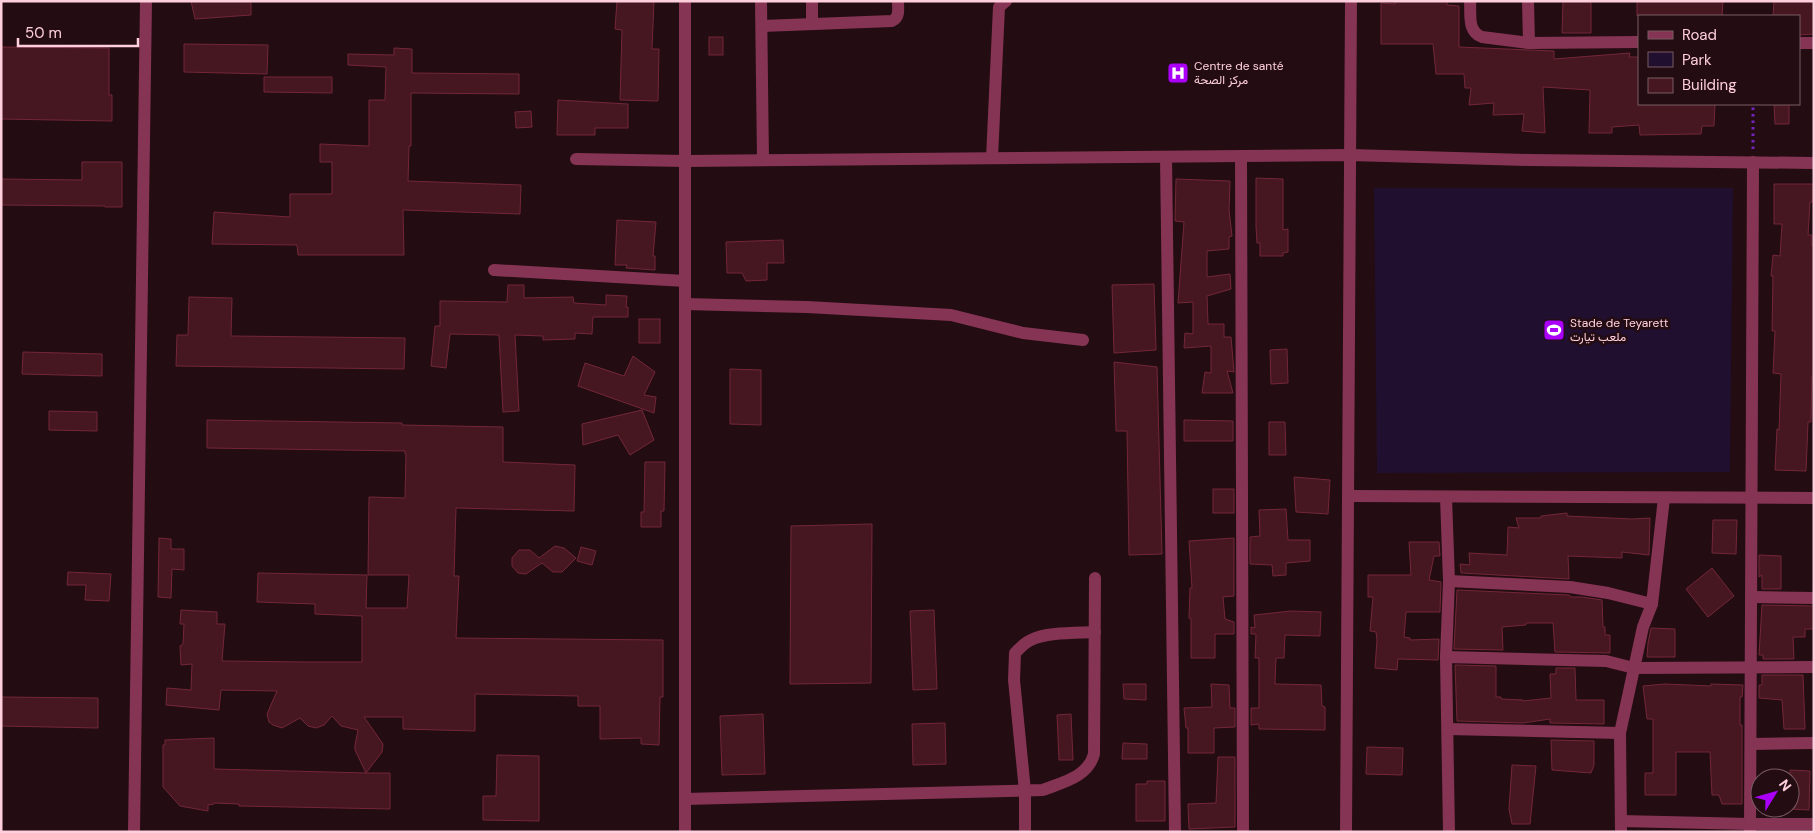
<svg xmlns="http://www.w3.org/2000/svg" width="1815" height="833" viewBox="0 0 1815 833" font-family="'DM Sans',Vazirmatn,sans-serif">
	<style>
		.green { fill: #200f2e }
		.building { fill: #461721; stroke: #732738 }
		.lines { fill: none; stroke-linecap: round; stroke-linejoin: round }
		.path { stroke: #7426bc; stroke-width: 3; stroke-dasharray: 2.5 4; stroke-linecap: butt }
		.minor { stroke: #863453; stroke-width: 12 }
		.labels { text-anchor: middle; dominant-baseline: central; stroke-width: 5; stroke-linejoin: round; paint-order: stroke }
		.poi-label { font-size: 12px; fill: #ffcfdd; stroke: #230c12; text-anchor: start }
	</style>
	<rect width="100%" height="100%" fill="#230c12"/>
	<!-- green -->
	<path class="green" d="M1374,188H1733L1730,472L1377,473Z"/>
	<!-- building -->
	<g class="building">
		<path d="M191,1H251V15L195,19Z"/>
		<path d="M617,1H654L652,49H659L658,101L620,100L622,30L615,29Z"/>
		<path d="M1395,1H1447V5L1459,6V47L1554,51V59L1630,53L1629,57H1639V104H1715L1714,126H1702L1701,134H1695L1640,135L1639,125L1612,127V133H1589L1590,90L1543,87L1545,133L1522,131L1524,114L1493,115L1494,103L1469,105L1471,88H1465L1464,74H1436L1433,44H1381V3L1395,4Z"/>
		<path d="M1563,1H1591V33H1562Z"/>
		<path d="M1637,1H1723L1722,16H1637Z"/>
		<path d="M1774,1H1814V34L1799,35V16H1773Z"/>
		<rect x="709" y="37" width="14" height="18"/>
		<path d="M184,44L268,45L267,74L184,72Z"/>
		<path d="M1,47L109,48V95H112V121L1,119Z"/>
		<path d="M394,48L412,49V73L519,74V94L411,93V146H409L408,181L521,185L520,214L403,210L404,255H298L297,245L212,244L214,212L290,217V194H332V162H320V144L369,146V100H385L386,67L348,65V54L394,55Z"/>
		<path d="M264,77H332V93L264,92Z"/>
		<path d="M558,100L628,104V128H595V135H557Z"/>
		<path d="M1774,104H1789V124H1775Z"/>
		<path d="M531,111L532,127L516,128L515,112Z"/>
		<path d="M82,162H122V207H105V206L1,205V179L82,180Z"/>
		<path d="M1256,178L1283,179V230L1288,229V252L1283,253V256H1260V243H1257L1256,227Z"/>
		<path d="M1176,179L1230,181L1229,210L1232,236L1229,237V249L1207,251V277L1230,274L1231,289L1207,296L1208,324H1224V337H1231L1234,372L1227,371L1233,393H1202L1205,372L1211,373V346L1184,348L1185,333L1193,334V302L1178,303L1184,222L1175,221Z"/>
		<path d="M1774,184H1813V202H1810L1808,235H1812V246H1814V376H1812L1811,422H1808L1806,471L1775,470L1777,429L1779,430L1781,374L1773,373L1775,331H1772L1773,276H1771L1773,255L1780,256L1782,224H1774Z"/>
		<path d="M617,220L656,222L653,256H655V270L626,268L627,265H615Z"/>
		<path d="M783,240L784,263H767V280L746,281L742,273H727L726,242Z"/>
		<path d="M1154,284L1156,350L1114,353L1112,285Z"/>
		<path d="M508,285H524V298L573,297L574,303L606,305V295L627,296L626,307H628V317H593L592,334L575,333V339L543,340V336L515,335L519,411L503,412L499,335L450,334L446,368L431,366L435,326H440V301L507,302Z"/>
		<path d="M189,297L232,298L231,336L405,338L404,369L176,366L177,335H188Z"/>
		<rect x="639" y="319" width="21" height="24"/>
		<path d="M1287,349L1288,383L1271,384L1270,350Z"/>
		<path d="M23,352L102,354V376L22,374Z"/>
		<path d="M633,356L655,372L644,395L656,397L654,413L578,386L585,363L624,376Z"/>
		<path d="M1114,362L1157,367L1162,554L1129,555L1127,431H1116Z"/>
		<path d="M730,369L761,370V425L730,424Z"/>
		<path d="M642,410L654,440L630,455L618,435L583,445L582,424Z"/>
		<path d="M49,411L97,412V431L49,430Z"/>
		<path d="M207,420L402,423V425L503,427V462L575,465L574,511L456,508L454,576H459L456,638L663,640V697H660L659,745L641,744V738L600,739V706H578V696L475,694V731L403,729V717H364L383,744L382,752L366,773H390V809L239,806V804L214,803V804L208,805V811L180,806L163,787V745H165V740L214,738V769L366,773L355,750V745L358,730L341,726L332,716L324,725L316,728L308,726L300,718L282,728L273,725L269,722L267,714L277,691L221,690L219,710L166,705L167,688L191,690L192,664L181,665L180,646L183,644L184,624H180L181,610L217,612V624H225L222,661L305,662H362V616L315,614V604L257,602L258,573L367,575L366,608H407L409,575H368L369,497L405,498L406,454H405V451L207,448Z"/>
		<path d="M1184,420L1233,421V441H1184Z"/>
		<path d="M1269,422H1285L1286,455H1269Z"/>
		<path d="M645,462H665L664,511H661V527H641V512H644Z"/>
		<path d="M1294,477L1330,480L1328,514L1296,512Z"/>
		<rect x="1213" y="489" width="21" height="24"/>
		<path d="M1286,509L1288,540H1310V561L1286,563V575L1273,576L1272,565L1250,564V537L1260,536L1259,510Z"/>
		<path d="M1567,513V516L1632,519L1650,518L1649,555L1622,552V558L1568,556L1569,579L1461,573L1460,564L1470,565L1469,553L1507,555L1508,527L1519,528L1516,518H1541V516Z"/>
		<path d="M1713,520H1737L1736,554L1712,553Z"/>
		<path d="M872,524L871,683L790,684L791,526Z"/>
		<path d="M159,538L171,539V549H184V570L172,569L171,598L158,597Z"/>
		<path d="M1234,538V596L1223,597L1225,619L1234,622V634H1215V658H1191V619L1189,618L1190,588H1192L1189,541Z"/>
		<path d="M1409,542H1439L1440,556H1434L1429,580L1441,582L1440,612H1406L1404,637L1410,638V640L1439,639L1438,660L1398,659L1397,670L1375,668L1377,640L1376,632L1370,631L1373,597H1368V575H1411Z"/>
		<path d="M555,546L564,548L576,558L562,572H553L542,563L526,574L518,573L512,566V558L519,550H530L539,558Z"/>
		<path d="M581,547L596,551L592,565L577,561Z"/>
		<path d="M1759,555L1781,556V589H1762V575L1759,577Z"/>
		<path d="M1712,568L1734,596L1708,617L1686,589Z"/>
		<path d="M68,572L111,574L109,601L85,600L86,585H67Z"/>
		<path d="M1457,590L1569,595L1571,597H1582L1602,600L1603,627H1605V635H1610V653L1555,652L1553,623H1526V625L1502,627L1503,650L1454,649Z"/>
		<path d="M1762,605L1814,606V629H1805V637H1793L1794,659H1763V655H1759Z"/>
		<path d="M934,610L937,689L913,690L910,611Z"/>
		<path d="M1291,611L1321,612L1320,636L1285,635L1284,658H1276L1275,684L1321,685L1322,706L1325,707V730L1259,729V724L1251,725V708H1259V658H1255L1256,634H1251V627L1255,628L1254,615Z"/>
		<path d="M1651,628L1675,629V657H1647L1648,643Z"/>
		<path d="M1455,665L1496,666V697H1501V699L1523,700V701L1551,698L1550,674H1556V668H1575L1576,700H1604V724L1550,723V719L1523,723L1457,721Z"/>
		<path d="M1762,675H1803L1805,729H1784L1782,700L1759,698V685H1762Z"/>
		<path d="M1123,684H1146V700L1124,699Z"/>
		<path d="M1211,684L1229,685L1230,708H1235V727L1214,728V753H1188V728H1186L1184,708L1212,707Z"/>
		<path d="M1665,684L1711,686V684L1743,685L1742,697H1740V725H1742V804H1722L1719,795H1712L1710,752H1676V795H1645V773H1653V719H1647L1643,686Z"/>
		<path d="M1,697L98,698V728L1,726Z"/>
		<path d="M763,714L765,774L722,775L720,716Z"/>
		<path d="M1071,714L1073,760H1059L1057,715Z"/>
		<path d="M945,723L946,764L913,765L912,724Z"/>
		<path d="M1551,740L1594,741V765L1591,773L1552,770Z"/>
		<path d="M1123,743L1147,744V759H1122Z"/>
		<path d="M1367,747L1403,748L1402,775L1366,774Z"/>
		<path d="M497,755L539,756V821L483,820V796H496Z"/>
		<path d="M1218,757H1235V827L1189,829L1188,804L1216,803Z"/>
		<path d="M1512,765L1536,766L1530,824H1512L1509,809Z"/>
		<path d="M1790,770L1810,771L1809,810L1790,809Z"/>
		<path d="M1147,781H1165V821H1136V784H1147Z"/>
	</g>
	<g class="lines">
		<!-- path -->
		<path class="path" d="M1753,149V104"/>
		<!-- minor -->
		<g class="minor">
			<path d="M761,1L763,160"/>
			<path d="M812,1V23"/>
			<path d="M1470,1C1471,15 1467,31 1482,37L1529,43L1639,42"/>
			<path d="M1528,1L1529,43"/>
			<path d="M762,26L892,21C900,17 898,10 898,1"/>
			<path d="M1799,43H1814"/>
			<path d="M1241,156L1243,832"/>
			<path d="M1166,157L1175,832"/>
			<path d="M992,158L999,7L1006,1"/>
			<path d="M576,159L685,161L1350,155L1530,160L1814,163"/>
			<path d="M494,270L685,281"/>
			<path d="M685,304L807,307L951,315L1023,333L1083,340"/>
			<path d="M1349,496L1814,498"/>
			<path d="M1446,497L1449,581L1446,657L1449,832"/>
			<path d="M1449,581L1570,587L1608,593L1652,604"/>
			<path d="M1752,597L1814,598"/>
			<path d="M1446,657L1606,661L1634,668L1814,667"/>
			<path d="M1448,729L1620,733"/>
			<path d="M1751,744L1814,743"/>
			<path d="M685,799L1043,790C1063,782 1088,777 1094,754L1095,578"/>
			<path d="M1621,821L1750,824H1814"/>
			<path d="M134,832L146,1"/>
			<path d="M685,832V1"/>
			<path d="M1025,832V791L1014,680L1015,653C1020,648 1024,643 1031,640C1046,632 1077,633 1095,632"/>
			<path d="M1346,832L1351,1"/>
			<path d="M1621,832L1620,733L1643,627L1652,604L1664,498"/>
			<path d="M1750,832L1753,162"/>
		</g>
	</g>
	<!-- icons -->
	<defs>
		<g id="hospital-square" transform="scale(1.125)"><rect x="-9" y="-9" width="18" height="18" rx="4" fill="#aa00fa" stroke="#230c12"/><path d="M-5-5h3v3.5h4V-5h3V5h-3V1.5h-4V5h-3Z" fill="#fff"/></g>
		<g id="stadium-square" transform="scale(1.125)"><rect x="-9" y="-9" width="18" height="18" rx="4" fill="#aa00fa" stroke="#230c12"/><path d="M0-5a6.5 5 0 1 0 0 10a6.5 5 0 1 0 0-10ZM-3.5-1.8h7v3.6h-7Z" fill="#fff"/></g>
	</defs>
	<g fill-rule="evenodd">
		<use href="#hospital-square" x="1178" y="73"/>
		<use href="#stadium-square" x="1554" y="330"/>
	</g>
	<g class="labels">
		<!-- poi labels -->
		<g class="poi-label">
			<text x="1194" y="66">Centre de santé<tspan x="1194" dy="14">مركز الصحة</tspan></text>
			<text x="1570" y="323">Stade de Teyarett<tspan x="1570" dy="14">ملعب تيارت</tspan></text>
		</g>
	</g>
	<!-- border -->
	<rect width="1815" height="833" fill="none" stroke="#ffcfdd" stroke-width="5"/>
	<!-- legend -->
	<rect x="1638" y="15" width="162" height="90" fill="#230c12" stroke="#7b5a63"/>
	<rect x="1648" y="31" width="25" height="8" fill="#863453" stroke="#7b5a63"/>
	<text x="1682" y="40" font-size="15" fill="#ffcfdd">Road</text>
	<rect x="1648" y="52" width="25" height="15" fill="#200f2e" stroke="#7b5a63"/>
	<text x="1682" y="65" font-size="15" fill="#ffcfdd">Park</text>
	<rect x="1648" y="78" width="25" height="15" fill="#461721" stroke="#7b5a63"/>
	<text x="1682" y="90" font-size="15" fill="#ffcfdd">Building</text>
	<!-- north arrow -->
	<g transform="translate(1775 793) rotate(53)"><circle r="24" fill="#230c12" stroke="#7b5a63"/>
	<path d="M0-4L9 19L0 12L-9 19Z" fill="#aa00fa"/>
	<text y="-8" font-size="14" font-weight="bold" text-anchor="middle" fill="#ffcfdd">N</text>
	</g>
	<!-- scale -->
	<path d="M18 38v8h120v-8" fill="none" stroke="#ffcfdd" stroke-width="2.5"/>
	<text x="25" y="38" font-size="15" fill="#ffcfdd" stroke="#230c12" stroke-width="4" paint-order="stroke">50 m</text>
</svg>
